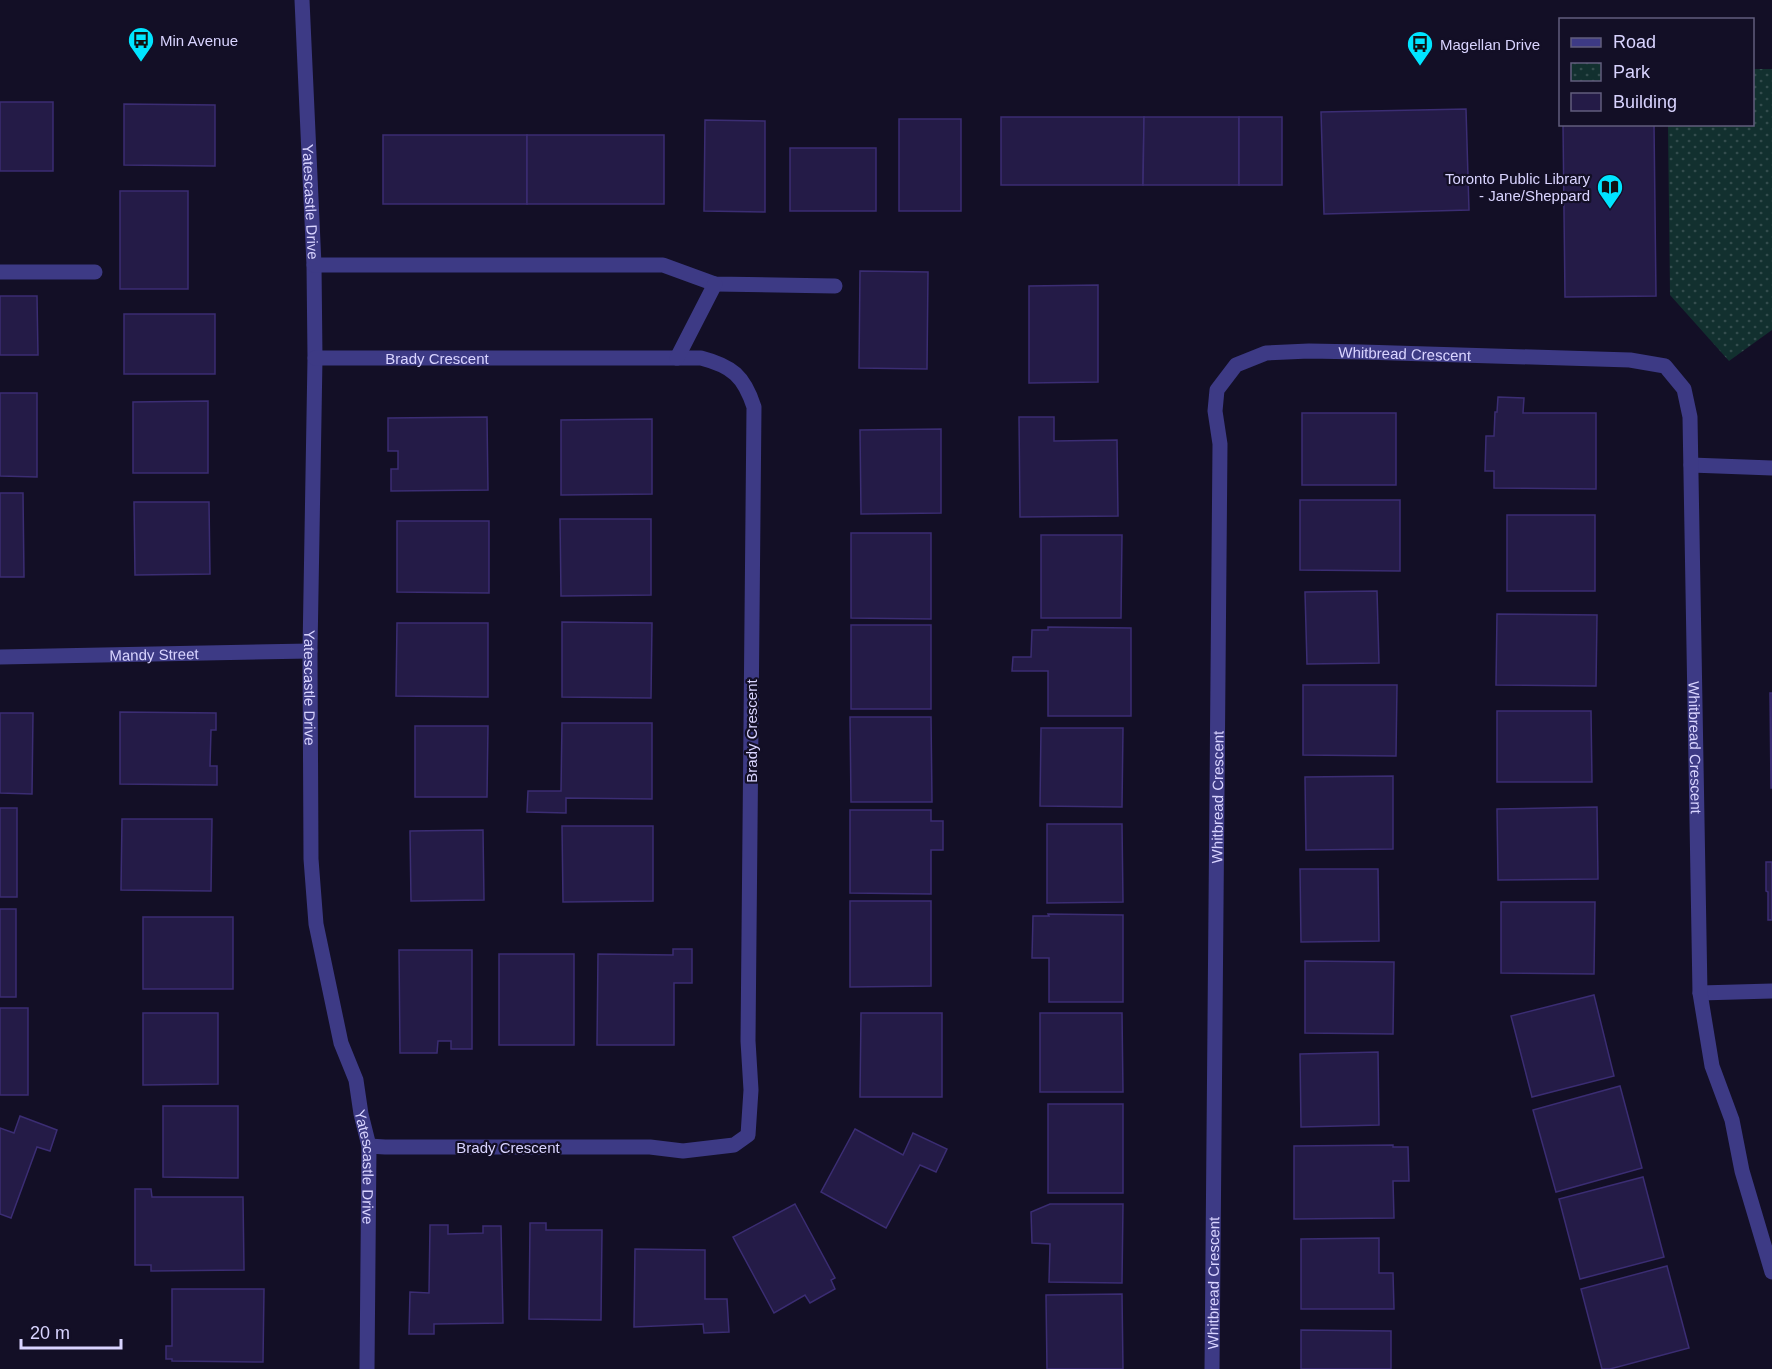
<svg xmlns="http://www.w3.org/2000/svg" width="1772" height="1369" viewBox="0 0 1772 1369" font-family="Arial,sans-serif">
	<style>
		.park { fill: url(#park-dots) }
		.building { fill: #241b47; stroke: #3b2d73; stroke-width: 1.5 }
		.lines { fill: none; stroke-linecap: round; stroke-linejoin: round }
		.minor { stroke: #3d3a85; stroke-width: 15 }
		.labels { text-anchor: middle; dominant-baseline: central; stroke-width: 4.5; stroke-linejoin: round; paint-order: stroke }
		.poi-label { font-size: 15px; fill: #d9d4ff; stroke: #130f26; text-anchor: start }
		.street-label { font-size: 15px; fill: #d9d4ff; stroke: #130f26 }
	</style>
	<defs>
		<pattern id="park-dots" width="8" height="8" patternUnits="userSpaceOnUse" patternTransform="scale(1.5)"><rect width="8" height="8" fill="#12302f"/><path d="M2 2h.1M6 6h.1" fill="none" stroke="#344d4e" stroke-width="1.8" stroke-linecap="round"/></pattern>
	</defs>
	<rect width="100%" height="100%" fill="#130f26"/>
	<!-- park -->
	<path class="park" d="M1753,69H1772V330L1729,361L1670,295L1668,125L1752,124Z"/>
	<!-- building -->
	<g class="building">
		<rect x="0" y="102" width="53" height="69"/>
		<path d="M124,104L215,105V166L124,165Z"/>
		<path d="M1466,109L1469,210L1324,214L1321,112Z"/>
		<path d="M1001,117H1144L1143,185H1001Z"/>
		<path d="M1144,117H1239V185H1143Z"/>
		<rect x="1239" y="117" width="43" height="68"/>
		<rect x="899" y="119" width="62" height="92"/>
		<path d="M705,120L765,121V212L704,211Z"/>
		<path d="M1654,124L1656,296L1565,297L1563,125Z"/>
		<rect x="383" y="135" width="144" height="69"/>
		<rect x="527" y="135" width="137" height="69"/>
		<rect x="790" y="148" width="86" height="63"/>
		<rect x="120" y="191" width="68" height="98"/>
		<path d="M860,271L928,272L927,369L859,368Z"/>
		<path d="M1098,285V382L1029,383V286Z"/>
		<path d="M0,296H37L38,355H0Z"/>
		<rect x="124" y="314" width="91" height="60"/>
		<path d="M0,393H37V477L0,476Z"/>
		<path d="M1498,397L1524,398L1523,413H1596V489L1494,488V471H1485L1486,436H1494L1495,412H1497Z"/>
		<path d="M208,401V473H133V402Z"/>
		<rect x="1302" y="413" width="94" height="72"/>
		<path d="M487,417L488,490L391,491V469H398V451H388V418Z"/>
		<path d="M1019,417H1054V441L1117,440L1118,516L1020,517Z"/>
		<path d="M652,419V494L561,495V420Z"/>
		<path d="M941,429V513L861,514L860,430Z"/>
		<path d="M0,493H23L24,577H0Z"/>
		<path d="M1300,500H1400V571L1300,570Z"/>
		<path d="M134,502H209L210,574L135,575Z"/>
		<rect x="1507" y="515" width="88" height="76"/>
		<path d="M560,519H651V595L561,596Z"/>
		<path d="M397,521H489V593L397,592Z"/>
		<path d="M851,533H931V619L851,618Z"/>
		<path d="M1041,535H1122L1121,618H1041Z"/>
		<path d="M1377,591L1379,663L1307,664L1305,592Z"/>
		<path d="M1497,614L1597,615L1596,686L1496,685Z"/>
		<path d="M562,622L652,623L651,698L562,697Z"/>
		<path d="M397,623H488V697L396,696Z"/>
		<rect x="851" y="625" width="80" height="84"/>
		<path d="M1048,627L1131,628V716H1048V671H1012L1013,657H1031L1032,630H1048Z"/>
		<path d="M1303,685H1397L1396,756L1303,755Z"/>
		<path d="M1770,693H1772V788H1771Z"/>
		<path d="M1497,711H1591L1592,782H1497Z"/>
		<path d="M120,712L216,713V730H211L210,766H217V785L120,784Z"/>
		<path d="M0,713H33L32,794L0,793Z"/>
		<path d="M850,717H931L932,802H851Z"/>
		<path d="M562,723H652V799L566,798V813L527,812L528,791H561Z"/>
		<path d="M415,726H488L487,797H415Z"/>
		<path d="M1041,728H1123L1122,807L1040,806Z"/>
		<path d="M1393,776V849L1306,850L1305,777Z"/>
		<path d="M1597,807L1598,879L1498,880L1497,809Z"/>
		<rect x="0" y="808" width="17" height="89"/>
		<path d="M850,810H931V821H943V850H931V894L850,893Z"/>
		<path d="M122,819H212L211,891L121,890Z"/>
		<path d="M1047,824H1122L1123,902L1047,903Z"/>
		<path d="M562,826H653V901L563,902Z"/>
		<path d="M483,830L484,900L411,901L410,831Z"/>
		<path d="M1766,862H1772V920H1768V892L1766,891Z"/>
		<path d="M1300,869H1378L1379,941L1301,942Z"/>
		<path d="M850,901H931V986L850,987Z"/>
		<path d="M1501,902H1595L1594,974L1501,973Z"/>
		<rect x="0" y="909" width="16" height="88"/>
		<path d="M1048,914L1123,915V1002H1049V958H1032L1033,916H1049Z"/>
		<rect x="143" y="917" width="90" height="72"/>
		<path d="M673,949H692V983H674V1045H597L598,954L673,955Z"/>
		<path d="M399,950H472V1049H451V1041H438L437,1053H400Z"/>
		<rect x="499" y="954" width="75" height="91"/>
		<path d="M1305,961L1394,962L1393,1034L1305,1033Z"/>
		<path d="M1594,995L1614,1076L1532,1097L1511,1016Z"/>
		<rect x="0" y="1008" width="28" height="87"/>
		<path d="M143,1013H218V1084L143,1085Z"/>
		<path d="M861,1013H942V1097H860Z"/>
		<path d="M1040,1013H1122L1123,1092H1040Z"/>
		<path d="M1378,1052L1379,1125L1301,1127L1300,1054Z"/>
		<path d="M1620,1086L1642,1168L1556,1192L1533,1110Z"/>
		<rect x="1048" y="1104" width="75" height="89"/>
		<path d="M163,1106H238V1178L163,1177Z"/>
		<path d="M20,1116L57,1130L50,1151L37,1147L11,1218L0,1214V1128L14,1133Z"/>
		<path d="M855,1129L903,1155L913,1133L947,1149L936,1172L920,1165L886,1228L821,1192Z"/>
		<path d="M1393,1145V1147H1408L1409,1181H1393L1394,1218L1294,1219V1146Z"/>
		<path d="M1643,1177L1664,1257L1580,1279L1559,1199Z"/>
		<path d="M135,1189H151L152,1197H243L244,1270L151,1271V1265H135Z"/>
		<path d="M795,1204L835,1278L831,1280L835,1289L810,1303L805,1295L774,1313L733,1237Z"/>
		<path d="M1050,1204H1123L1122,1283L1049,1282L1050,1244L1032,1243L1031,1212Z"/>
		<path d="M530,1223H546V1230H602L601,1320L529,1319Z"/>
		<path d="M430,1225H448V1234L483,1233V1226H501L503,1323L434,1324V1334H409L410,1292L429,1293Z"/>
		<path d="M1379,1238V1273H1393L1394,1309H1301V1239Z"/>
		<path d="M635,1249L705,1250V1299H727L729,1332L704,1333L703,1324L634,1327Z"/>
		<path d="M1667,1266L1689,1348L1610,1369H1602L1581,1289Z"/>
		<path d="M172,1289H264L263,1362L172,1361V1359H166V1346H172Z"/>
		<path d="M1122,1294L1123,1369H1047L1046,1295Z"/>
		<path d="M1301,1330L1391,1331V1369H1301Z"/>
	</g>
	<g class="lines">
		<!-- minor -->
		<g class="minor">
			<path id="s1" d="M302,0L314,265L315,358L310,651L311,859L316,924L341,1043L356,1080L361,1114L369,1146L367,1369"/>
			<path d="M314,265H663L715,284L835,286"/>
			<path d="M0,272H95"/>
			<path id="s2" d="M315,358H701C732,366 744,376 754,407L748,1041L751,1090L748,1135L734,1145L683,1151L650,1147H385L369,1146"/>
			<path d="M677,358L715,284"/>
			<path d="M1691,465L1772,468"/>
			<path id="s3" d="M0,657L310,651"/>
			<path d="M1700,993L1772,991"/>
			<path id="s4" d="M1212,1369L1220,444L1215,411L1217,390L1236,365L1266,353L1309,351L1362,352L1630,360L1665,366L1684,389L1690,417L1700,993L1712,1066L1732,1120L1742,1171L1772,1272"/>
		</g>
	</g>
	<!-- icons -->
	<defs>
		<g id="bus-pin" transform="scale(1.35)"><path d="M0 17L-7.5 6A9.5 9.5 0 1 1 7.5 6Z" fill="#00e5ff" stroke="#130f26"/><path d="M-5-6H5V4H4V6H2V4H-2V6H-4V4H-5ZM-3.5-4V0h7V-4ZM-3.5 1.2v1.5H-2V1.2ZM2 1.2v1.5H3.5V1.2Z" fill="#111"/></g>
		<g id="library-pin" transform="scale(1.35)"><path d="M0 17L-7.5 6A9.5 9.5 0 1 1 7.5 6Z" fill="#00e5ff" stroke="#130f26"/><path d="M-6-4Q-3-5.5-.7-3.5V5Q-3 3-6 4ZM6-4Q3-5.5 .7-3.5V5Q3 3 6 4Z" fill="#111"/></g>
	</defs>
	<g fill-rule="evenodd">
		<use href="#bus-pin" x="141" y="40"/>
		<use href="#bus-pin" x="1420" y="44"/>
		<use href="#library-pin" x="1610" y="187"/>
	</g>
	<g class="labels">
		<!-- poi labels -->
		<g class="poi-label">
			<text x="160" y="40">Min Avenue</text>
			<text x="1440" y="44">Magellan Drive</text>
			<text x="1590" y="178" text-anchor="end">Toronto Public Library<tspan x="1590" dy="17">- Jane/Sheppard</tspan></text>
		</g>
		<!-- street labels -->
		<g class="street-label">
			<text stroke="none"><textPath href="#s1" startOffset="202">Yatescastle Drive</textPath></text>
			<text stroke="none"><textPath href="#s4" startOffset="1182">Whitbread Crescent</textPath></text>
			<text stroke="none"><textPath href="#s2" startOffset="122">Brady Crescent</textPath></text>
			<text stroke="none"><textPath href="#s3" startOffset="154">Mandy Street</textPath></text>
			<text stroke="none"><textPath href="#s1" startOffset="688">Yatescastle Drive</textPath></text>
			<text transform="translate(751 731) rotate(-90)">Brady Crescent</text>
			<text stroke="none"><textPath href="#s4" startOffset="1832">Whitbread Crescent</textPath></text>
			<text stroke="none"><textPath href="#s4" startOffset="572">Whitbread Crescent</textPath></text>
			<text x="508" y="1147">Brady Crescent</text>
			<text stroke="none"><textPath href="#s1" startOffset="1174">Yatescastle Drive</textPath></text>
			<text stroke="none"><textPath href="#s4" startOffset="86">Whitbread Crescent</textPath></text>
		</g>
	</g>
	<!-- legend -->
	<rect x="1559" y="18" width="195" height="108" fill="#130f26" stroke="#625e7d" stroke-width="1.5"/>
	<rect x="1571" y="38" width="30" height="9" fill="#3d3a85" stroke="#625e7d" stroke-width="1.5"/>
	<text x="1613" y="48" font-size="18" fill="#d9d4ff">Road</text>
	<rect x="1571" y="63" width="30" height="18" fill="url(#park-dots)" stroke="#625e7d" stroke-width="1.5"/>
	<text x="1613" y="78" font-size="18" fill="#d9d4ff">Park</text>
	<rect x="1571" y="93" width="30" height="18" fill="#241b47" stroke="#625e7d" stroke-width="1.5"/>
	<text x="1613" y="108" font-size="18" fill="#d9d4ff">Building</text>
	<!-- scale -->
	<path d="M21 1339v9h100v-9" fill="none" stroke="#d9d4ff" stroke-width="3"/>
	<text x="30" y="1339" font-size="18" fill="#d9d4ff" stroke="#130f26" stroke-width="4.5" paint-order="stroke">20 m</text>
</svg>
